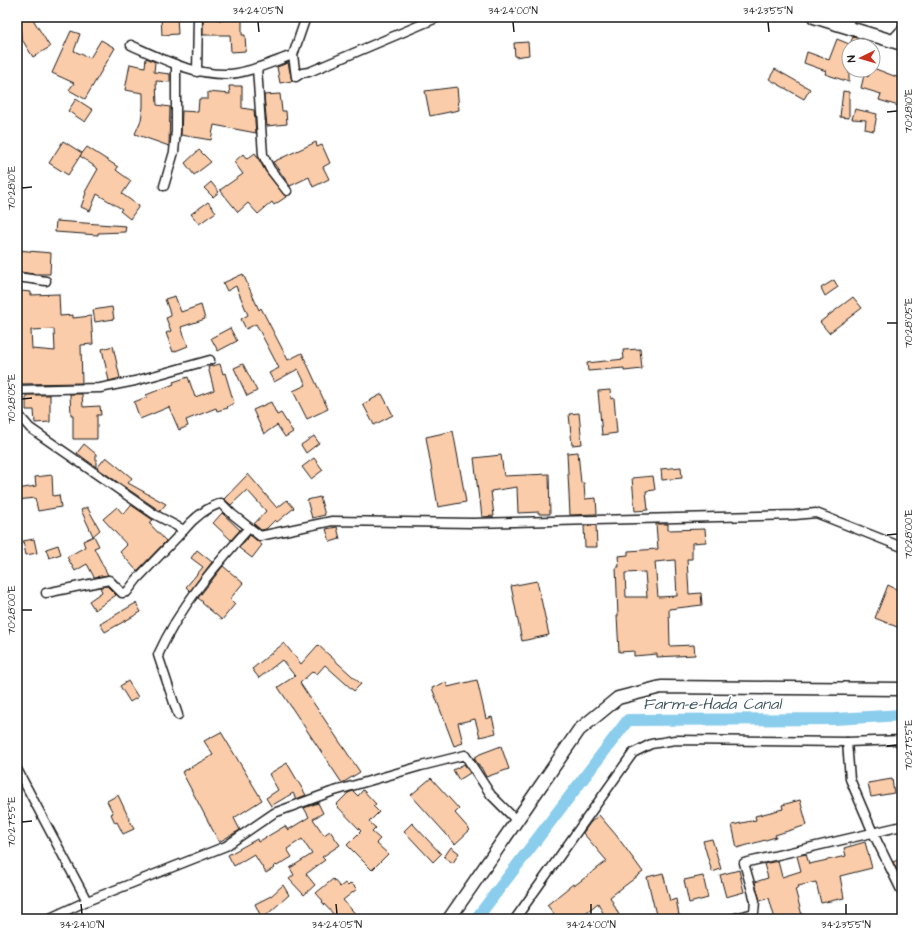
<svg xmlns="http://www.w3.org/2000/svg" width="919" height="936" viewBox="0 0 919 936" font-family="'Architects Daughter',sans-serif">
	<style>
		.lines { fill: none; stroke-linecap: round; stroke-linejoin: round }
		.canal { stroke: #8bcdec; stroke-width: 12 }
		.building { fill: #fbcca9; stroke: #1c1c1c; fill-rule: evenodd }
		.street-casing { stroke: #1c1c1c; stroke-width: 11 }
		.secondary-casing { stroke: #1c1c1c; stroke-width: 15 }
		.street { stroke: #fff; stroke-width: 8 }
		.secondary { stroke: #fff; stroke-width: 12 }
		.ticks { fill: none; stroke: #1c1c1c; stroke-width: 1.5 }
		.labels { text-anchor: middle; dominant-baseline: central; stroke-width: 3.5; stroke-linejoin: round; paint-order: stroke }
		.water-label { font-size: 16px; font-style: italic; fill: #435a65; stroke: #fff }
		.neatline { fill: none; stroke: #1c1c1c; stroke-width: 1.5 }
		.ticks-label { font-size: 10px; text-anchor: middle; fill: #1c1c1c }
	</style>
	<rect width="100%" height="100%" fill="#fff"/>
	<filter id="ink" filterUnits="userSpaceOnUse"><feTurbulence type="fractalNoise" baseFrequency=".025" numOctaves="2"/><feDisplacementMap in="SourceGraphic" scale="8" xChannelSelector="R" yChannelSelector="G"/><feConvolveMatrix kernelMatrix="1 2 1 2 8 2 1 2 1" color-interpolation-filters="sRGB"/></filter>
	<g filter="url(#ink)">
		<g class="lines">
			<!-- canal -->
			<path class="canal" d="M476,919L628,720L835,719L902,715"/>
		</g>
		<!-- building -->
		<g class="building">
			<path d="M20,17H34V21L50,47L33,57L21,38Z"/>
			<path d="M161,17H177L178,34L162,35Z"/>
			<path d="M203,18H218L219,20L242,19V35H245L246,51L231,52L230,35H203Z"/>
			<path d="M71,31L80,34L74,51L90,58L101,40L115,48L85,99L69,90L74,83L52,73Z"/>
			<path d="M853,37L862,40L860,46H849Z"/>
			<path d="M837,39L849,44V82L825,74L826,71L804,63L807,52L829,60Z"/>
			<path d="M528,42L529,55L515,57L514,43Z"/>
			<path d="M146,58L155,62L154,72L170,74V82L156,81L157,105L170,107L169,146L135,134L141,120L143,107V93L125,90L130,64L145,67Z"/>
			<path d="M288,63L292,81L280,83L277,67Z"/>
			<path d="M873,68L902,79V107L879,100L881,94L861,88L864,75L868,77Z"/>
			<path d="M775,69L810,89L804,99L769,79Z"/>
			<path d="M229,86H242V108L254,110L256,133L214,125L211,140L181,135L182,111L198,112L199,99H208V92L230,94Z"/>
			<path d="M457,87L459,110L430,116L425,91Z"/>
			<path d="M843,91L849,92V118L840,117Z"/>
			<path d="M280,94L282,111H286L287,124L267,126L264,95Z"/>
			<path d="M76,99L93,110L85,122L68,111Z"/>
			<path d="M855,109L877,114L874,131L865,129L866,120L852,119Z"/>
			<path d="M63,141L82,153L68,175L49,163Z"/>
			<path d="M316,142L317,147L322,145L330,163L323,167L329,179L313,187L309,177L290,186L273,162Z"/>
			<path d="M87,147L118,167L116,170L131,181L122,194L139,206L130,219L120,211L122,209L97,194L90,211L81,207L86,193L85,192L98,169L80,156Z"/>
			<path d="M199,150L211,162L194,175L185,163Z"/>
			<path d="M255,153L266,172L286,197L274,205L272,202L258,214L248,203L238,212L220,190L243,174L234,162L243,154L247,159Z"/>
			<path d="M211,182L219,192L213,197L204,188Z"/>
			<path d="M208,202L216,212L199,224L191,214Z"/>
			<path d="M56,221L126,226L125,232L98,233V235L55,232Z"/>
			<path d="M17,250L51,253L50,274H34L19,272L20,263H17Z"/>
			<path d="M243,274L259,310L261,308L288,360L302,353L328,409L307,419L293,391L306,385L298,369L274,382L269,373L279,368L256,324L246,329L241,319L248,315L236,286L227,291L223,283Z"/>
			<path d="M834,280L838,287L825,296L821,288Z"/>
			<path d="M20,291L31,292V295L59,294L60,316L73,315V318L91,316L93,344L81,345L82,383L21,384V383H17L19,356H17V318H19ZM54,329L55,351L32,349L31,330Z"/>
			<path d="M175,296L181,312L201,305L205,319L181,327L188,346L173,352L166,333L171,331L166,318L171,316L165,299Z"/>
			<path d="M853,297L862,308L829,333L820,322Z"/>
			<path d="M112,307L114,319L95,322L93,310Z"/>
			<path d="M230,328L237,341L218,351L211,338Z"/>
			<path d="M113,346L120,378L109,381L102,349Z"/>
			<path d="M640,349L642,369L624,371V368L588,371L587,363L624,359L623,350Z"/>
			<path d="M220,364L223,374L225,373L234,403L227,407L228,408L217,411L216,408L186,420L188,426L179,430L169,407L140,419L134,402L147,397L146,395L174,384L173,382L188,377L195,397L214,390L208,367Z"/>
			<path d="M243,364L257,391L247,396L234,368Z"/>
			<path d="M610,390L611,399L614,398L617,433L602,435L598,391Z"/>
			<path d="M70,394H82L83,407L100,406L101,415H97V439H73V415H71Z"/>
			<path d="M382,394L393,415L374,425L363,404Z"/>
			<path d="M26,395H50V422L35,423L34,410H26Z"/>
			<path d="M271,402L277,415L281,413L293,432L285,437L277,425L264,434L253,410Z"/>
			<path d="M579,413L582,444L572,445L569,414Z"/>
			<path d="M453,431L466,502L438,507L426,437Z"/>
			<path d="M314,436L319,443L306,453L301,445Z"/>
			<path d="M84,444L96,454V467L77,453Z"/>
			<path d="M578,452L581,483H584L585,499L596,498L597,514H595L570,515L567,453Z"/>
			<path d="M501,455L504,476L549,474L550,514H539V512L518,513L517,487L491,491L494,516L482,517L480,500H479L474,458Z"/>
			<path d="M106,457L132,478L128,483L166,504L160,511L97,468Z"/>
			<path d="M314,458L323,470L311,479L302,467Z"/>
			<path d="M681,467L682,478L662,480L661,469Z"/>
			<path d="M248,474L277,508L287,500L294,508L277,522L275,520L266,529L261,530L254,524L266,511L247,490L231,505L224,499Z"/>
			<path d="M52,475L53,496L59,495L61,507L38,511L35,498L17,500V489L36,486L35,477Z"/>
			<path d="M653,476L655,490L646,491L648,510L635,511L632,478Z"/>
			<path d="M320,497L325,515L312,518L307,500Z"/>
			<path d="M131,505L153,520L149,523L166,541L137,571L120,552L127,545L103,519L117,507L123,514Z"/>
			<path d="M87,507L100,530L93,536L81,510Z"/>
			<path d="M222,513L240,530L231,540L213,523Z"/>
			<path d="M656,524H668V530L705,529L706,542L692,543V559H687L689,594L701,593L702,605L669,609L670,646L694,645L695,655L657,657V654L634,656V651L619,652L617,616H618L616,567H619L618,556L628,555V551L658,549ZM675,560L677,596L658,597L655,562ZM645,572L647,597H626L625,573Z"/>
			<path d="M596,525L597,547H585L584,526Z"/>
			<path d="M337,527L340,539L330,542L326,529Z"/>
			<path d="M250,535L262,545L252,558L239,548Z"/>
			<path d="M94,536L99,546L94,548L108,575L94,577L87,564L75,571L67,557L85,547L83,541Z"/>
			<path d="M34,539L37,553L26,555L23,541Z"/>
			<path d="M58,545L61,554L49,558L46,549Z"/>
			<path d="M197,550L212,562L190,591L186,587L203,567L191,558Z"/>
			<path d="M223,566L243,583L230,599L235,604L222,620L202,603L203,602L198,598Z"/>
			<path d="M537,581L549,635L522,641L511,586Z"/>
			<path d="M888,585L902,592V629L875,618Z"/>
			<path d="M107,586L116,595L95,610L89,601L102,592L100,587Z"/>
			<path d="M136,603L141,612L105,632L100,624Z"/>
			<path d="M284,643L301,664L318,645L361,684L354,691L325,665L317,674L313,671L300,683L360,772L344,782L342,783L278,687L295,676L282,660L259,678L252,669Z"/>
			<path d="M477,680L486,719L492,717L496,733L480,737L475,719L458,723L463,743L454,746L432,688L446,682L448,687Z"/>
			<path d="M128,681L138,697L130,702L120,686Z"/>
			<path d="M221,732L262,800L234,818L240,830L219,842L182,772L213,755L204,741Z"/>
			<path d="M501,746L509,769L486,777L481,767H480L474,758L480,754Z"/>
			<path d="M287,763L306,795L296,799L293,793L271,806L266,798L278,790L269,774Z"/>
			<path d="M464,764L470,773L459,780L453,770Z"/>
			<path d="M431,778L459,809L455,813L470,830L455,844L411,795Z"/>
			<path d="M892,779L894,793L871,797L868,783Z"/>
			<path d="M363,790L376,804L373,806L379,812L369,822L376,828L372,832L380,839L376,843L388,854L372,870L347,845L361,831L336,805L348,793L353,791L358,796Z"/>
			<path d="M118,795L134,829L123,834L117,822L115,823L111,814L113,813L107,801Z"/>
			<path d="M800,800L807,825L775,835L776,837L737,848L732,825L756,820L755,816L783,809L782,805Z"/>
			<path d="M318,803L323,813L313,819L324,835L330,831L340,845L322,857L325,860L306,874L315,885L304,895L289,879L294,875L290,868L312,854L302,839L287,849L292,857L277,866L276,865L273,867L274,868L266,873L254,854L234,866L228,855L257,839L258,842L285,826L288,830L309,817L304,808Z"/>
			<path d="M599,815L616,835L643,872L610,897L621,919H606L598,903L578,919H547L554,914L547,905L573,884L574,886L607,861L583,833L590,823Z"/>
			<path d="M412,823L441,854L433,862L404,831Z"/>
			<path d="M712,839L721,869L712,872L703,841Z"/>
			<path d="M865,842L872,868L840,876L844,898L821,903L816,882L798,886L799,888L795,889L803,919H775L769,898L760,901L755,882L768,878L764,864L778,861L782,877L801,871L797,856L806,854L809,864L846,856L844,848Z"/>
			<path d="M451,847L459,853L453,863L444,857Z"/>
			<path d="M902,858V880L893,862Z"/>
			<path d="M739,870L744,892L726,897L720,875Z"/>
			<path d="M663,873L670,901L676,899L679,915L657,919L647,877Z"/>
			<path d="M703,876L708,898L689,903L684,880Z"/>
			<path d="M333,879L340,887L345,883L348,886L351,883L357,889L343,900L360,919H338L322,902L323,901L316,893Z"/>
			<path d="M283,885L289,895L262,919L255,904L271,896Z"/>
		</g>
		<g class="lines">
			<!-- street casing -->
			<g class="street-casing">
				<g id="street">
					<path d="M306,17L293,55L296,77L302,73L309,72L439,17"/>
					<path d="M844,26L852,17"/>
					<path d="M891,41L902,29"/>
					<path d="M131,45C162,59 193,75 228,74C246,74 275,61 293,55"/>
					<path d="M257,68L263,155L270,169L287,191"/>
					<path d="M197,72L198,17"/>
					<path d="M164,186L174,152L176,131V65"/>
					<path d="M17,277L46,281"/>
					<path d="M17,390L100,388L135,381L210,360"/>
					<path d="M17,413L30,428L154,514L184,530C194,518 206,508 221,503L232,514L260,536L332,521L473,523L795,515L816,513L902,547"/>
					<path d="M46,593L109,580L122,593L127,592L137,579L184,530"/>
					<path d="M178,715L158,655C180,606 214,567 249,528"/>
					<path d="M847,742L850,779L873,833L902,892"/>
					<path d="M17,769L87,901"/>
					<path d="M48,919L87,901L226,846L274,813L331,792L421,766L465,755L491,795L516,820"/>
					<path d="M515,919L633,753L651,744L675,740L847,742L902,740"/>
					<path d="M731,919L754,913L755,901L744,863L902,826"/>
				</g>
			</g>
			<!-- secondary casing -->
			<g class="secondary-casing">
				<g id="secondary">
					<path d="M814,17L902,44"/>
					<path d="M449,919L579,730L618,698L661,687L902,689"/>
				</g>
			</g>
			<!-- street -->
			<use href="#street" class="street"/>
			<!-- secondary -->
			<use href="#secondary" class="secondary"/>
		</g>
	</g>
	<!-- ticks -->
	<path class="ticks" d="M258,22L259,32M513,22L514,32M768,22L769,32M887,112L897,111M22,188L32,187M887,323H897M22,399L32,398M887,535L897,534M22,610H32M887,746L897,745M22,822L32,821M81,904L82,914M336,904L337,914M591,904V914M846,904V914"/>
	<g class="labels">
		<!-- water labels -->
		<g class="water-label">
			<text x="712" y="704">Farm-e-Hada Canal</text>
		</g>
	</g>
	<!-- margin -->
	<rect width="919" height="936" fill="none" stroke="#fff" stroke-width="44"/>
	<!-- north arrow -->
	<g transform="translate(861 58) rotate(265)"><circle r="19" fill="#ffffff" stroke="#a4a4a4"/>
	<path d="M0-3L7 15L0 10L-7 15Z" fill="#c8321e"/>
	<text y="-6" font-size="11" font-weight="bold" text-anchor="middle" fill="#1c1c1c">N</text>
	</g>
	<rect x="22" y="22" width="875" height="892" class="neatline"/>
	<g class="ticks-label">
		<text x="258" y="14">34°24'05"N</text>
		<text x="513" y="14">34°24'00"N</text>
		<text x="768" y="14">34°23'55"N</text>
		<text transform="translate(908 111) rotate(-90)" y="4">70°28'10"E</text>
		<text transform="translate(11 188) rotate(-90)" y="4">70°28'10"E</text>
		<text transform="translate(908 323) rotate(-90)" y="4">70°28'05"E</text>
		<text transform="translate(11 399) rotate(-90)" y="4">70°28'05"E</text>
		<text transform="translate(908 534) rotate(-90)" y="4">70°28'00"E</text>
		<text transform="translate(11 610) rotate(-90)" y="4">70°28'00"E</text>
		<text transform="translate(908 745) rotate(-90)" y="4">70°27'55"E</text>
		<text transform="translate(11 822) rotate(-90)" y="4">70°27'55"E</text>
		<text x="82" y="928">34°24'10"N</text>
		<text x="337" y="928">34°24'05"N</text>
		<text x="591" y="928">34°24'00"N</text>
		<text x="846" y="928">34°23'55"N</text>
	</g>
</svg>
